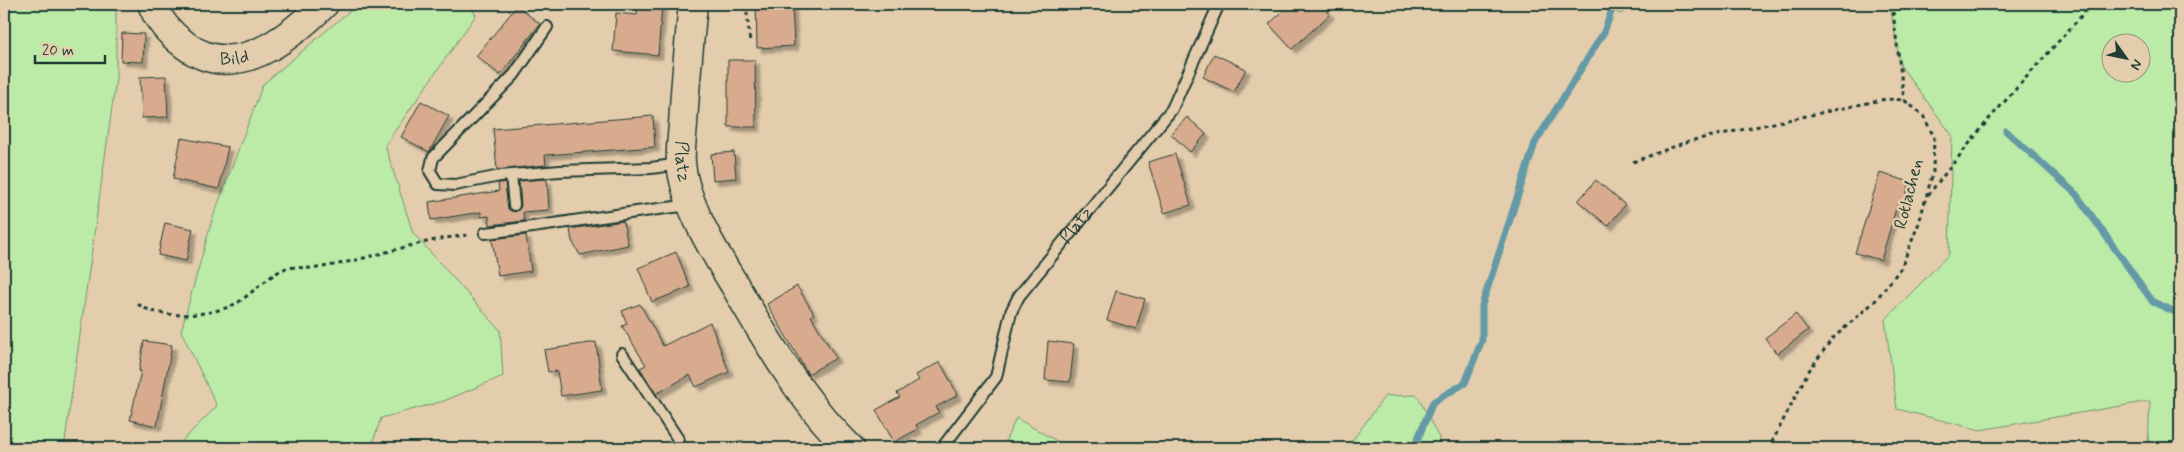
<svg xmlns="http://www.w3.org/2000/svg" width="2184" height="452" viewBox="0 0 2184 452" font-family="Mynerve,sans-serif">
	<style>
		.green { fill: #bceaa7; stroke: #6e946e; fill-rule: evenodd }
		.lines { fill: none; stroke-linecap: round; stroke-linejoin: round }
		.stream { stroke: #639aa6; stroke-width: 7 }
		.building { fill: #d9ab8e; stroke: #1f3d34; filter: url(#shadow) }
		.lane-casing { stroke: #1f3d34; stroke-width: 14 }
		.secondary-casing { stroke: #1f3d34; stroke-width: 31 }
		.path { stroke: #1f3d34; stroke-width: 3; stroke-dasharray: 4 4; stroke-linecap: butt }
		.lane { stroke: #e4cdad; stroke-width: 10 }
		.secondary { stroke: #e4cdad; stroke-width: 28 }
		.labels { text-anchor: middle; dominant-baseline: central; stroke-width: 5; stroke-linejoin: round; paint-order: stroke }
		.street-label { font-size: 18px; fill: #1f3d34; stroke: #e4cdad }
	</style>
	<defs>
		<filter id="shadow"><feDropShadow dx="4.5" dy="4.5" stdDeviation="1" flood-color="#0004"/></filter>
	</defs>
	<rect width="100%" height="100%" fill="#e4cdad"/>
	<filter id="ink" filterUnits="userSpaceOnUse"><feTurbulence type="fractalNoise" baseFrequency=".02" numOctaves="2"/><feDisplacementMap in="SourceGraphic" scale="10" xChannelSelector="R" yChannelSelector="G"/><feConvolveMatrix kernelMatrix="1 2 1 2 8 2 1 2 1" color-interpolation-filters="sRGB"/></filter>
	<g filter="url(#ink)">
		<!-- green -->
		<g class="green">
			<path d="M4,4H116V79L64,448H4Z"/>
			<path d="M358,4H468L476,15L385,145L413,233L500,330L503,376L444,401L381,418L371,448H175L217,406L181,331L212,220L263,84Z"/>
			<path d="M1606,4H1644L1619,14Z"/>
			<path d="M1890,4H2180V448H2148L2150,401L1980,430L1897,409L1885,320L1949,254L1952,135L1900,65ZM2112,42H2142V72H2112Z"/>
			<path d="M1417,395L1439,438L1437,448H1351L1352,441L1385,396Z"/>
			<path d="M1016,418L1069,448H1005L1006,440Z"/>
		</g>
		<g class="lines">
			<!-- stream -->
			<g class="stream">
				<path d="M4,105L7,119L4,128"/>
				<path d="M2006,131L2076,194L2153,302L2180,314"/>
				<path d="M1414,448L1433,402L1465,383L1482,340V305L1535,143L1604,32L1614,4"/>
			</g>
		</g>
		<!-- building -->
		<g class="building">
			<path d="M638,4H662L658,55L613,51L616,13L637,15Z"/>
			<path d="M756,4H792L794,46L757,48Z"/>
			<path d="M1291,4H1321L1330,14L1292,49L1269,24Z"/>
			<path d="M517,6L540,24L500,75L476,56Z"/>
			<path d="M122,33L144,34L143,62L121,61Z"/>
			<path d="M1214,54L1246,69L1234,92L1203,77Z"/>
			<path d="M728,60H755L756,127H728Z"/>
			<path d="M166,76L168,117L142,118L140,77Z"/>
			<path d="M421,101L449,116L429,152L401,137Z"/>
			<path d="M653,116L655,147L545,155L546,165L497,170L493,129Z"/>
			<path d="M1187,117L1206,134L1190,152L1171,134Z"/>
			<path d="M181,138L228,147L219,189L173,179Z"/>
			<path d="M734,152L736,178L713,180L711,154Z"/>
			<path d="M1175,154L1191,205L1164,213L1148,162Z"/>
			<path d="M1880,173L1910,182L1902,207L1897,205L1881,260L1855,253Z"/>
			<path d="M547,179L549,210L523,212L524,221L490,225L489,216L481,217V212L431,220L429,202L499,191L498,183H501L505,182L508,209L515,212L520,208L521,205L519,181Z"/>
			<path d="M1596,180L1625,205L1608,226L1578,201Z"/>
			<path d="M623,221L628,245L580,255L572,241L570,229Z"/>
			<path d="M165,223L193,229L186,261L158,255Z"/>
			<path d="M526,235L531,271L498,276L492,239Z"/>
			<path d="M676,252L690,287L652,302L638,268Z"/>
			<path d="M797,286L814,314L811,316L836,358L808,374L767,304Z"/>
			<path d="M1116,291L1145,299L1136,329L1107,320Z"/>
			<path d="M640,304L663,346L710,322L729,372L696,387L690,375L656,394L640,368L646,365L622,326L627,324L622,311Z"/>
			<path d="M1796,314L1808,330L1777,354L1765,338Z"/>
			<path d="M144,341L172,345L157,426L130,420L141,371H139Z"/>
			<path d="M1048,341L1074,344L1070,382L1045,380Z"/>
			<path d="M596,342L602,390L561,396L557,371L548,372L544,350Z"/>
			<path d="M940,362L958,395L936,407L939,412L916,425L918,429L894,442L876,410L900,397L897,393L919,380L916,375Z"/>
		</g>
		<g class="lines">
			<!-- lane casing -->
			<g class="lane-casing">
				<g id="lane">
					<path d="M547,27L514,75L433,158L430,171L438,184L455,185L500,176L560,171L651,168L680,164"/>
					<path d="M511,175L514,205"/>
					<path d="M485,233C554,225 622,213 691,205"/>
					<path d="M622,354L678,439L676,448"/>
					<path id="s1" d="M942,448L996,377L1011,312L1019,296L1172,109L1219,4"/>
				</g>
			</g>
			<!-- secondary casing -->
			<g class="secondary-casing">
				<g id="secondary">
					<path id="s2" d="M152,4C159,22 170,34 185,45C235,83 288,39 324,4"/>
					<path id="s3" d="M693,4C689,44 685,85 683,125C682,137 680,151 681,163C685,204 713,250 734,284C767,341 802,402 850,448"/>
				</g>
			</g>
			<!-- path -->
			<g class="path">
				<path d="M746,4L750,42"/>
				<path d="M1892,4L1904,100"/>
				<path d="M1633,162L1689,141L1886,99L1904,100L1923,115L1934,137L1933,172L1919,223L1901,268L1875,301L1832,339L1808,372L1769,448"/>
				<path d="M1928,195L1989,119L2092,4"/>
				<path d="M138,304C160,321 213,316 237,303C250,295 274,271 287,268C296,266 307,269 317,268C369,260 416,240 469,235"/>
			</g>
			<!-- lane -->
			<use href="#lane" class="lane"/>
			<!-- secondary -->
			<use href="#secondary" class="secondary"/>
		</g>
	</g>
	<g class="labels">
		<!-- street labels -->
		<g class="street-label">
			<text stroke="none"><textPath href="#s2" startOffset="106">Bild</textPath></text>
			<text stroke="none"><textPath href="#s3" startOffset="158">Platz</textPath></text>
			<text transform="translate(1909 194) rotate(-76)">Rotlachen</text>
			<text stroke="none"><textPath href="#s1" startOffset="265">Platz</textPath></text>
		</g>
	</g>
	<!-- margin -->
	<rect width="2184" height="452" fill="none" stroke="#e4cdad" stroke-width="20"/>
	<rect x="10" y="10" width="2164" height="432" fill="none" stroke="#1f3d34" stroke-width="2" filter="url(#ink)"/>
	<!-- north arrow -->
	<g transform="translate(2126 58) rotate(123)"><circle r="24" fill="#e4cdad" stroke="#95937d"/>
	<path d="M0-4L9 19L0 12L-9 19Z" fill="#1f3d34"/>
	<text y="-8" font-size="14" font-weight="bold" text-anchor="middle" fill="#1f3d34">N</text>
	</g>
	<!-- scale -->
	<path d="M35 55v8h70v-8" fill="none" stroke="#1f3d34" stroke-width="2.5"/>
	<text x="42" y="55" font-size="15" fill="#1f3d34" stroke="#e4cdad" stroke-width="4" paint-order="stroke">20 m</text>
</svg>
